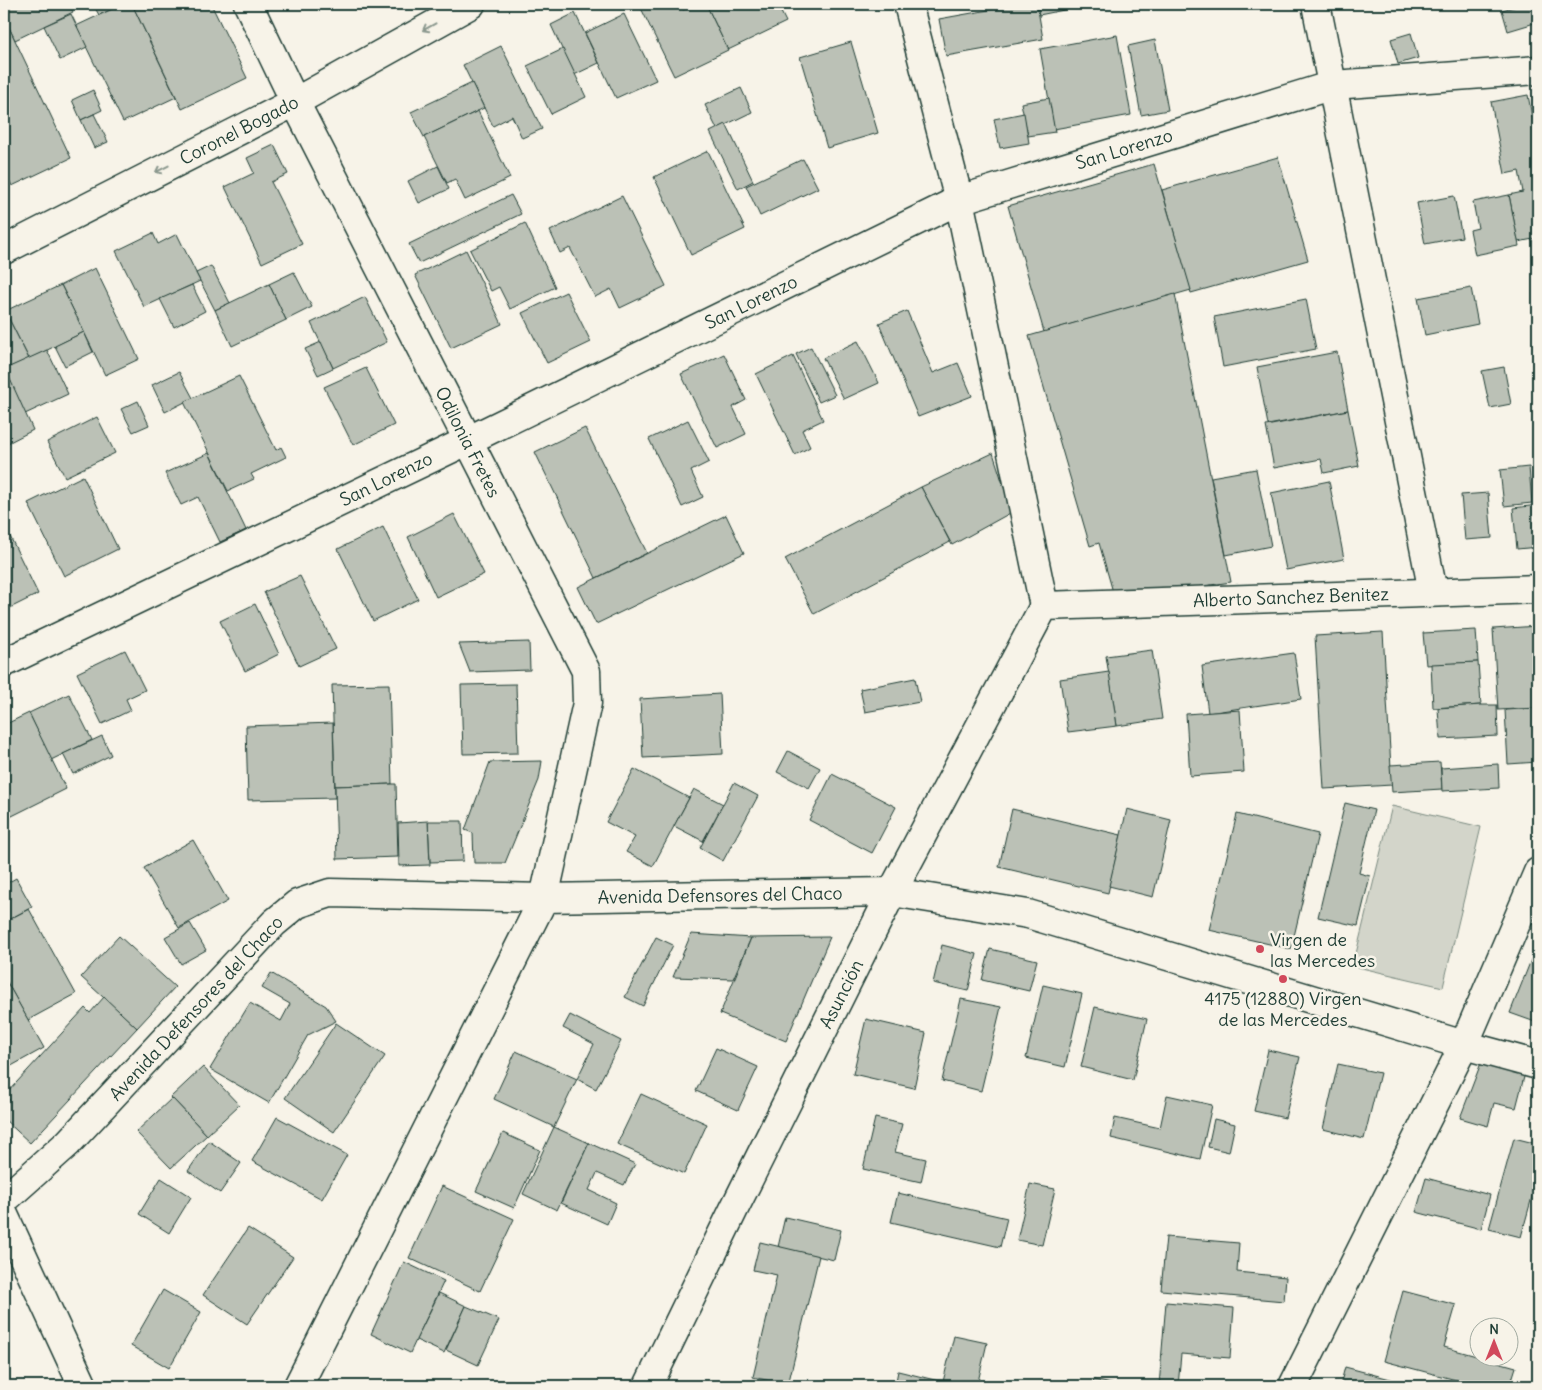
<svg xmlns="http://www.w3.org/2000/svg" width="1542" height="1390" viewBox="0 0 1542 1390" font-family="Delius,sans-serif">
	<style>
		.green { fill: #d3d5ca; stroke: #79897f }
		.building { fill: #bbc1b6; stroke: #1f3d34 }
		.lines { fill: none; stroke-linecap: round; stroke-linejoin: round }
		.street-casing { stroke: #1f3d34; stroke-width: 31 }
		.secondary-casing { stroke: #1f3d34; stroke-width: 31 }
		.street { stroke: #f7f3e8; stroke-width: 28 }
		.secondary { stroke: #f7f3e8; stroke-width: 28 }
		.oneway { stroke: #8b988e }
		.poi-dot { fill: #d1495b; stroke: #f7f3e8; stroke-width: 2 }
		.labels { text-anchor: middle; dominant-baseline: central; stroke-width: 5; stroke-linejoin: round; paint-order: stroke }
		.street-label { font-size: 18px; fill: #1f3d34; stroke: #f7f3e8 }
		.poi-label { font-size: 18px; fill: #1f3d34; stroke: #f7f3e8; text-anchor: start }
	</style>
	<rect width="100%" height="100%" fill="#f7f3e8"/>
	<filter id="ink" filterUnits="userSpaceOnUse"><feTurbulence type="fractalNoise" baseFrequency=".02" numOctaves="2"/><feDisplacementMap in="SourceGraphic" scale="10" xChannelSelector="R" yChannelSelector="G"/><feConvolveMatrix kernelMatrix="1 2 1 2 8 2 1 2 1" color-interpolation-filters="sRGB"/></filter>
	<g filter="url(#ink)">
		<!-- green -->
		<path class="green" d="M1392,806L1481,827L1443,987L1353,966Z"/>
		<!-- building -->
		<g class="building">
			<path d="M4,4H69L73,12L15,40L4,17Z"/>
			<path d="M93,4H123L99,15Z"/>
			<path d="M123,4H132L176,97L123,122L76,26Z"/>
			<path d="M132,4H211L247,78L182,109Z"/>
			<path d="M645,4H680L683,10L696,4H706L728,50L674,76L640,6Z"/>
			<path d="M706,4H777L786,22L728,50Z"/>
			<path d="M1022,4H1037L1043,39L946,56L939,19Z"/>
			<path d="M1037,4H1068L1069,9L1039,15Z"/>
			<path d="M1525,4H1533L1538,22L1508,31L1502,10Z"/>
			<path d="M575,13L599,63L574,75L551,25Z"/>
			<path d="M71,14L87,47L60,60L44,26Z"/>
			<path d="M624,14L656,80L616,98L585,33Z"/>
			<path d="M4,17L71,158L12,186L4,169Z"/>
			<path d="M1411,33L1418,58L1398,64L1391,39Z"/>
			<path d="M1117,35L1131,115L1054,129L1040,49Z"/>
			<path d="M1155,40L1168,110L1141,115L1128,46Z"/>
			<path d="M851,42L878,133L827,148L800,57Z"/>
			<path d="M501,46L542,129L522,138L512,116L493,126L463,65Z"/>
			<path d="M563,49L586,97L551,114L527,66Z"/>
			<path d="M472,83L484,108L424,137L411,112Z"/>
			<path d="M741,88L752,112L717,129L705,105Z"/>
			<path d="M93,90L102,110L81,120L72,100Z"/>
			<path d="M1528,95L1538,148V238L1518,242L1509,195L1523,192L1519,171L1505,174L1491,102Z"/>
			<path d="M1049,98L1055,132L1028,136L1021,103Z"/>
			<path d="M478,111L510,178L465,200L455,179L447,183L424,137Z"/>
			<path d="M1024,113L1029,143L1000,148L994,119Z"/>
			<path d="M94,114L108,142L94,148L81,120Z"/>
			<path d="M726,124L753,181L738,189L710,132Z"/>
			<path d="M274,145L288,174L271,182L302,244L262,263L225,187L254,173L247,158Z"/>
			<path d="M708,151L745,229L691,255L654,177Z"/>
			<path d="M1278,157L1308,260L1191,293L1162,190Z"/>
			<path d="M803,159L818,188L760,216L746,186Z"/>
			<path d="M1154,164L1191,290L1044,332L1008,206Z"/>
			<path d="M438,166L449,189L419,203L408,181Z"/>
			<path d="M511,195L521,214L419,263L409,244Z"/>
			<path d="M1509,195L1519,246L1475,255L1470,230L1478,228L1473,202Z"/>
			<path d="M622,196L666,286L620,308L611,289L595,297L570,248L560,253L550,231Z"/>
			<path d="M1454,196L1462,237L1425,244L1417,203Z"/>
			<path d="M525,223L555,287L510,309L499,287L491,291L470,250Z"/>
			<path d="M153,233L158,244L177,234L200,281L144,307L116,251Z"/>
			<path d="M466,250L502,324L451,348L415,275Z"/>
			<path d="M211,266L230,303L215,310L196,273Z"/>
			<path d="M95,268L139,359L105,375L61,285Z"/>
			<path d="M294,272L312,307L286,320L269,284Z"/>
			<path d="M269,284L286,320L232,346L215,310Z"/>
			<path d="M61,285L84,332L29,359L5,311Z"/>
			<path d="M192,285L205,311L174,327L160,299Z"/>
			<path d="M1471,288L1478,324L1425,335L1418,298Z"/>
			<path d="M566,292L591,342L547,363L522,313Z"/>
			<path d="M1175,294L1231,582L1115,599L1099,543L1090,546L1029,336Z"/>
			<path d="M365,297L387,342L333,368L311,323Z"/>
			<path d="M1306,299L1316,349L1223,367L1214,317Z"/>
			<path d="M907,311L933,373L958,363L972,396L918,417L879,323Z"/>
			<path d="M8,317L29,359L5,369L4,366V320Z"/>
			<path d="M84,332L93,352L65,366L55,346Z"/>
			<path d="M858,341L879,383L844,399L823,358Z"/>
			<path d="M321,342L333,368L318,375L305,349Z"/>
			<path d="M811,347L835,395L819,402L796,354Z"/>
			<path d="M47,350L68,394L25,414L5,369Z"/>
			<path d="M1337,352L1348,410L1268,425L1257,367Z"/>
			<path d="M724,354L746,400L733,407L746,434L717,448L681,374Z"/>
			<path d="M793,356L823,420L802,430L810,447L795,455L756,374Z"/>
			<path d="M4,366L33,430L4,445Z"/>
			<path d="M1504,367L1511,404L1490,408L1482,371Z"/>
			<path d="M366,368L394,425L353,445L324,387Z"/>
			<path d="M179,372L193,398L165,412L152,385Z"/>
			<path d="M239,376L276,450L281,447L286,457L251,474L254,479L228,491L184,402Z"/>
			<path d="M138,401L149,425L133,432L121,409Z"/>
			<path d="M1348,410L1359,466L1324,473L1321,459L1274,468L1266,426Z"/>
			<path d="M97,417L115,453L65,477L47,442Z"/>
			<path d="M688,420L709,462L691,471L703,497L682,507L649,439Z"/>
			<path d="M585,428L647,553L596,578L535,452Z"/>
			<path d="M209,453L246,530L220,542L198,497L181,505L165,473Z"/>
			<path d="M993,453L1012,512L952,545L921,487Z"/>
			<path d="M1529,467L1532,503L1504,506L1500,470Z"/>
			<path d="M1256,469L1271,546L1226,555L1211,477Z"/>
			<path d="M83,476L118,549L64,576L28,503Z"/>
			<path d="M1329,481L1344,559L1286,570L1271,493Z"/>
			<path d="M921,487L950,542L814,614L785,559Z"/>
			<path d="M1488,493L1492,538L1465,540L1461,495Z"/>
			<path d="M1538,505V547L1517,549L1513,508Z"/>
			<path d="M454,514L484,574L436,597L408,537Z"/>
			<path d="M726,515L744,553L596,624L578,587Z"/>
			<path d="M4,524L38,594L4,611Z"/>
			<path d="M383,527L418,599L373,621L338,549Z"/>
			<path d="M300,576L336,649L299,666L264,592Z"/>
			<path d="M255,604L279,654L245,671L220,621Z"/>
			<path d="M1538,626V708L1498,710L1493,629Z"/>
			<path d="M1476,630L1478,662L1426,665L1423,633Z"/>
			<path d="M1383,632L1392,785L1324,789L1315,636Z"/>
			<path d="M529,642L530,670L470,672L459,644Z"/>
			<path d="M125,650L145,690L126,699L131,710L102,724L77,673Z"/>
			<path d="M1152,650L1162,719L1117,726L1106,656Z"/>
			<path d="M1294,653L1301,699L1208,713L1202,666Z"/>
			<path d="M1478,662L1481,705L1433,708L1431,664Z"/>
			<path d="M1109,672L1117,726L1068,732L1060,679Z"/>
			<path d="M915,678L920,702L865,712L860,689Z"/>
			<path d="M389,684L392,784L335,786L332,685Z"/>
			<path d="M516,684L518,753L463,754L461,685Z"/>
			<path d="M69,694L92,740L51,760L29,713Z"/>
			<path d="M720,694L723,754L643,758L640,699Z"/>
			<path d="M1481,705H1497L1498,736L1440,739L1438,708Z"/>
			<path d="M1538,708V762L1508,764L1505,710Z"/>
			<path d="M1240,710L1244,772L1190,776L1186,714Z"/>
			<path d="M29,713L66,789L4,820V725Z"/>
			<path d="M333,723L335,798L248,800L246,726Z"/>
			<path d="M102,736L111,755L73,774L63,754Z"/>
			<path d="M788,751L820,768L809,788L777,772Z"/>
			<path d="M542,761L539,780L505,863H474L473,833L465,830L490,762Z"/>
			<path d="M1440,762L1442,789L1392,792L1390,765Z"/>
			<path d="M1498,764L1499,788L1442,791L1441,768Z"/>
			<path d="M634,769L689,798L653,866L626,852L635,837L606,822Z"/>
			<path d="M832,774L896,807L872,853L809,820Z"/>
			<path d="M734,783L758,796L723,861L700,848Z"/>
			<path d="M392,784H396L398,857L337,859L335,786Z"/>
			<path d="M694,789L723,804L703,841L674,826Z"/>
			<path d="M1345,803L1374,810L1359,873L1370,876L1358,926L1318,917Z"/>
			<path d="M1012,809L1121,835L1108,893L999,867Z"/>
			<path d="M1127,809L1171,820L1153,897L1109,886Z"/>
			<path d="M1237,814L1318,834L1291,949L1209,930Z"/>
			<path d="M428,821H462L463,861L430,862Z"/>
			<path d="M428,821L430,865L399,866L398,823Z"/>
			<path d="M193,840L228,901L179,928L144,868Z"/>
			<path d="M16,878L32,907L4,922V885Z"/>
			<path d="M29,909L76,994L28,1020L4,977V922Z"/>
			<path d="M190,923L206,950L181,964L165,937Z"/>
			<path d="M691,934L751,938L733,979L673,977Z"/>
			<path d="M119,936L175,987L137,1028L81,977Z"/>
			<path d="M656,937L673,945L643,1006L625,997Z"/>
			<path d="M830,937L786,1041L720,1014L751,938Z"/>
			<path d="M942,945L977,954L968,991L933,983Z"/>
			<path d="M990,949L1037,960L1029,991L982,980Z"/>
			<path d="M1533,955L1538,957V1023L1510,1013Z"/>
			<path d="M271,973L326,1006L336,1021L308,1035L269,1103L210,1069L250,1003L281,1021L290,1004L262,988Z"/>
			<path d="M4,977L44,1048L4,1070Z"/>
			<path d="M1043,985L1082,994L1065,1067L1026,1058Z"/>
			<path d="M104,997L137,1028L30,1143L4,1119V1106L10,1100L5,1095L85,1008L90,1013Z"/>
			<path d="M961,999L1001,1007L981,1091L942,1081Z"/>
			<path d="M1095,1007L1147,1019L1133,1080L1081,1067Z"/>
			<path d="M570,1015L621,1041L596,1089L577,1079L594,1044L563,1028Z"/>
			<path d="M866,1019L926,1033L914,1088L853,1074Z"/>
			<path d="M336,1023L385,1056L334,1132L285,1098Z"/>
			<path d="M716,1048L758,1067L738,1110L696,1091Z"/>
			<path d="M1268,1050L1300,1057L1285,1118L1254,1111Z"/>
			<path d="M516,1051L577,1079L554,1127L494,1099Z"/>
			<path d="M1481,1063L1525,1073L1516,1108L1494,1103L1488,1126L1460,1118Z"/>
			<path d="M1338,1064L1380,1073L1364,1139L1323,1129Z"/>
			<path d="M203,1067L239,1105L207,1135L171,1097Z"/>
			<path d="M641,1094L707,1124L684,1174L617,1144Z"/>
			<path d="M1167,1095L1212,1105L1200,1159L1111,1138L1115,1118L1160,1128Z"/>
			<path d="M172,1098L207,1135L171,1168L136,1132Z"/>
			<path d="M277,1117L347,1155L322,1199L252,1161Z"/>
			<path d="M875,1118L902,1124L895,1152L926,1159L921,1182L863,1169Z"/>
			<path d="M1214,1119L1235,1124L1229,1152L1208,1147Z"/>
			<path d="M554,1127L589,1143L557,1210L523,1194Z"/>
			<path d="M503,1133L540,1150L514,1208L476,1191Z"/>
			<path d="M1514,1138L1538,1144V1175L1521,1237L1489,1229Z"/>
			<path d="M209,1141L241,1163L220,1193L188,1171Z"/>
			<path d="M589,1143L635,1164L624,1185L597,1173L589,1190L616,1203L607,1224L561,1203Z"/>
			<path d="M161,1178L191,1197L169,1233L139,1214Z"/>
			<path d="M1426,1178L1490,1195L1481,1229L1416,1212Z"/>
			<path d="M1030,1184L1055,1189L1042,1245L1017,1240Z"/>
			<path d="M442,1186L514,1219L480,1291L409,1258Z"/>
			<path d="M898,1193L1007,1218L1000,1247L891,1222Z"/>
			<path d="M785,1217L841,1230L834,1260L778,1247Z"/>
			<path d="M248,1228L293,1257L247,1324L203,1295Z"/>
			<path d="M1166,1237L1239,1243L1237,1272L1286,1277L1284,1301L1161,1290Z"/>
			<path d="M760,1242L819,1256L788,1385L753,1377L777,1275L753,1270Z"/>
			<path d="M404,1262L444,1281L410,1353L371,1334Z"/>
			<path d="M163,1290L201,1312L169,1368L131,1346Z"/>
			<path d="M1403,1291L1456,1305L1444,1347L1516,1367L1510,1386H1479L1384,1361Z"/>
			<path d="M439,1293L466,1306L444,1353L416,1340Z"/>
			<path d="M1166,1302L1234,1308L1230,1358L1181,1354L1178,1386H1159Z"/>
			<path d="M466,1306L499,1320L478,1365L446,1350Z"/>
			<path d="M954,1336L987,1343L977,1386H942Z"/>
			<path d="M1345,1367L1417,1386H1340Z"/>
			<path d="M898,1371L943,1382L942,1386H895Z"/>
			<path d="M1094,1380L1120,1386H1092Z"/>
		</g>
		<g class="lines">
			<!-- street casing -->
			<g class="street-casing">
				<g id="street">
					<path d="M248,4L295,102L586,671L587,703L544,898L298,1386"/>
					<path d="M908,4L959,200L1044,606"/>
					<path d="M1316,4L1433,592"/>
					<path d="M4,250L295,102L471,4"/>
					<path d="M4,663L467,441L959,200L1333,85L1538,70"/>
					<path d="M4,1215L83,1386"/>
					<path d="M1293,1386L1464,1045L1538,872"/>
				</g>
			</g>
			<!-- secondary casing -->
			<g class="secondary-casing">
				<g id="secondary">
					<path d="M4,1200L68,1143L274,923L297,904L330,893L544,898L892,892L1028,914L1464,1045L1538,1065"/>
					<path d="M648,1386L734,1209L892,892L1044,606L1538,589"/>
				</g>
			</g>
			<!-- street -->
			<use href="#street" class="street"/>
			<!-- secondary -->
			<use href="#secondary" class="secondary"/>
		</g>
		<!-- one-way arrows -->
		<defs><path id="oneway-shaft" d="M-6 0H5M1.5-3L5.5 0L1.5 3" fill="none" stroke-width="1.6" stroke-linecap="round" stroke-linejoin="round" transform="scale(1.25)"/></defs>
		<g class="oneway">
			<use href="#oneway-shaft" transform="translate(429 27) rotate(151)"/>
			<use href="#oneway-shaft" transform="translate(162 169) rotate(153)"/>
		</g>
	</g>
	<!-- markers -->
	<g class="poi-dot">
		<circle cx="1260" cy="949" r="5"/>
		<circle cx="1283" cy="979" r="5"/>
	</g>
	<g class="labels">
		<!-- street labels -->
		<g class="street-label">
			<text transform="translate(239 130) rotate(-27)">Coronel Bogado</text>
			<text transform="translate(1124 149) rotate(-17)">San Lorenzo</text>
			<text transform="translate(751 302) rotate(-26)">San Lorenzo</text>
			<text transform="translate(468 442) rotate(63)">Odilonia Fretes</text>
			<text transform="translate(386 479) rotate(-26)">San Lorenzo</text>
			<text transform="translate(1291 597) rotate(-2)">Alberto Sanchez Benitez</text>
			<text transform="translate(720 895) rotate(-1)">Avenida Defensores del Chaco</text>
			<text transform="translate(841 994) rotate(-63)">Asunción</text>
			<text transform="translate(196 1008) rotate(-47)">Avenida Defensores del Chaco</text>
		</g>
		<!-- poi labels -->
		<g class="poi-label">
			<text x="1270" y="939">Virgen de<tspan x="1270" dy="21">las Mercedes</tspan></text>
			<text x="1283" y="998" text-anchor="middle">4175 (12880) Virgen<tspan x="1283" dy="21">de las Mercedes</tspan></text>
		</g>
	</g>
	<!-- margin -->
	<rect width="1542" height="1390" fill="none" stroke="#f7f3e8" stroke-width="20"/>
	<rect x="10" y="10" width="1522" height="1370" fill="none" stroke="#1f3d34" stroke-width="2" filter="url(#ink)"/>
	<!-- north arrow -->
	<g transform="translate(1494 1342)"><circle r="24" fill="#f7f3e8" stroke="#a1aaa0"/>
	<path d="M0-4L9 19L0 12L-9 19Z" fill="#d1495b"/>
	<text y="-8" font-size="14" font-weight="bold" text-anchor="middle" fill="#1f3d34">N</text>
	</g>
</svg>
